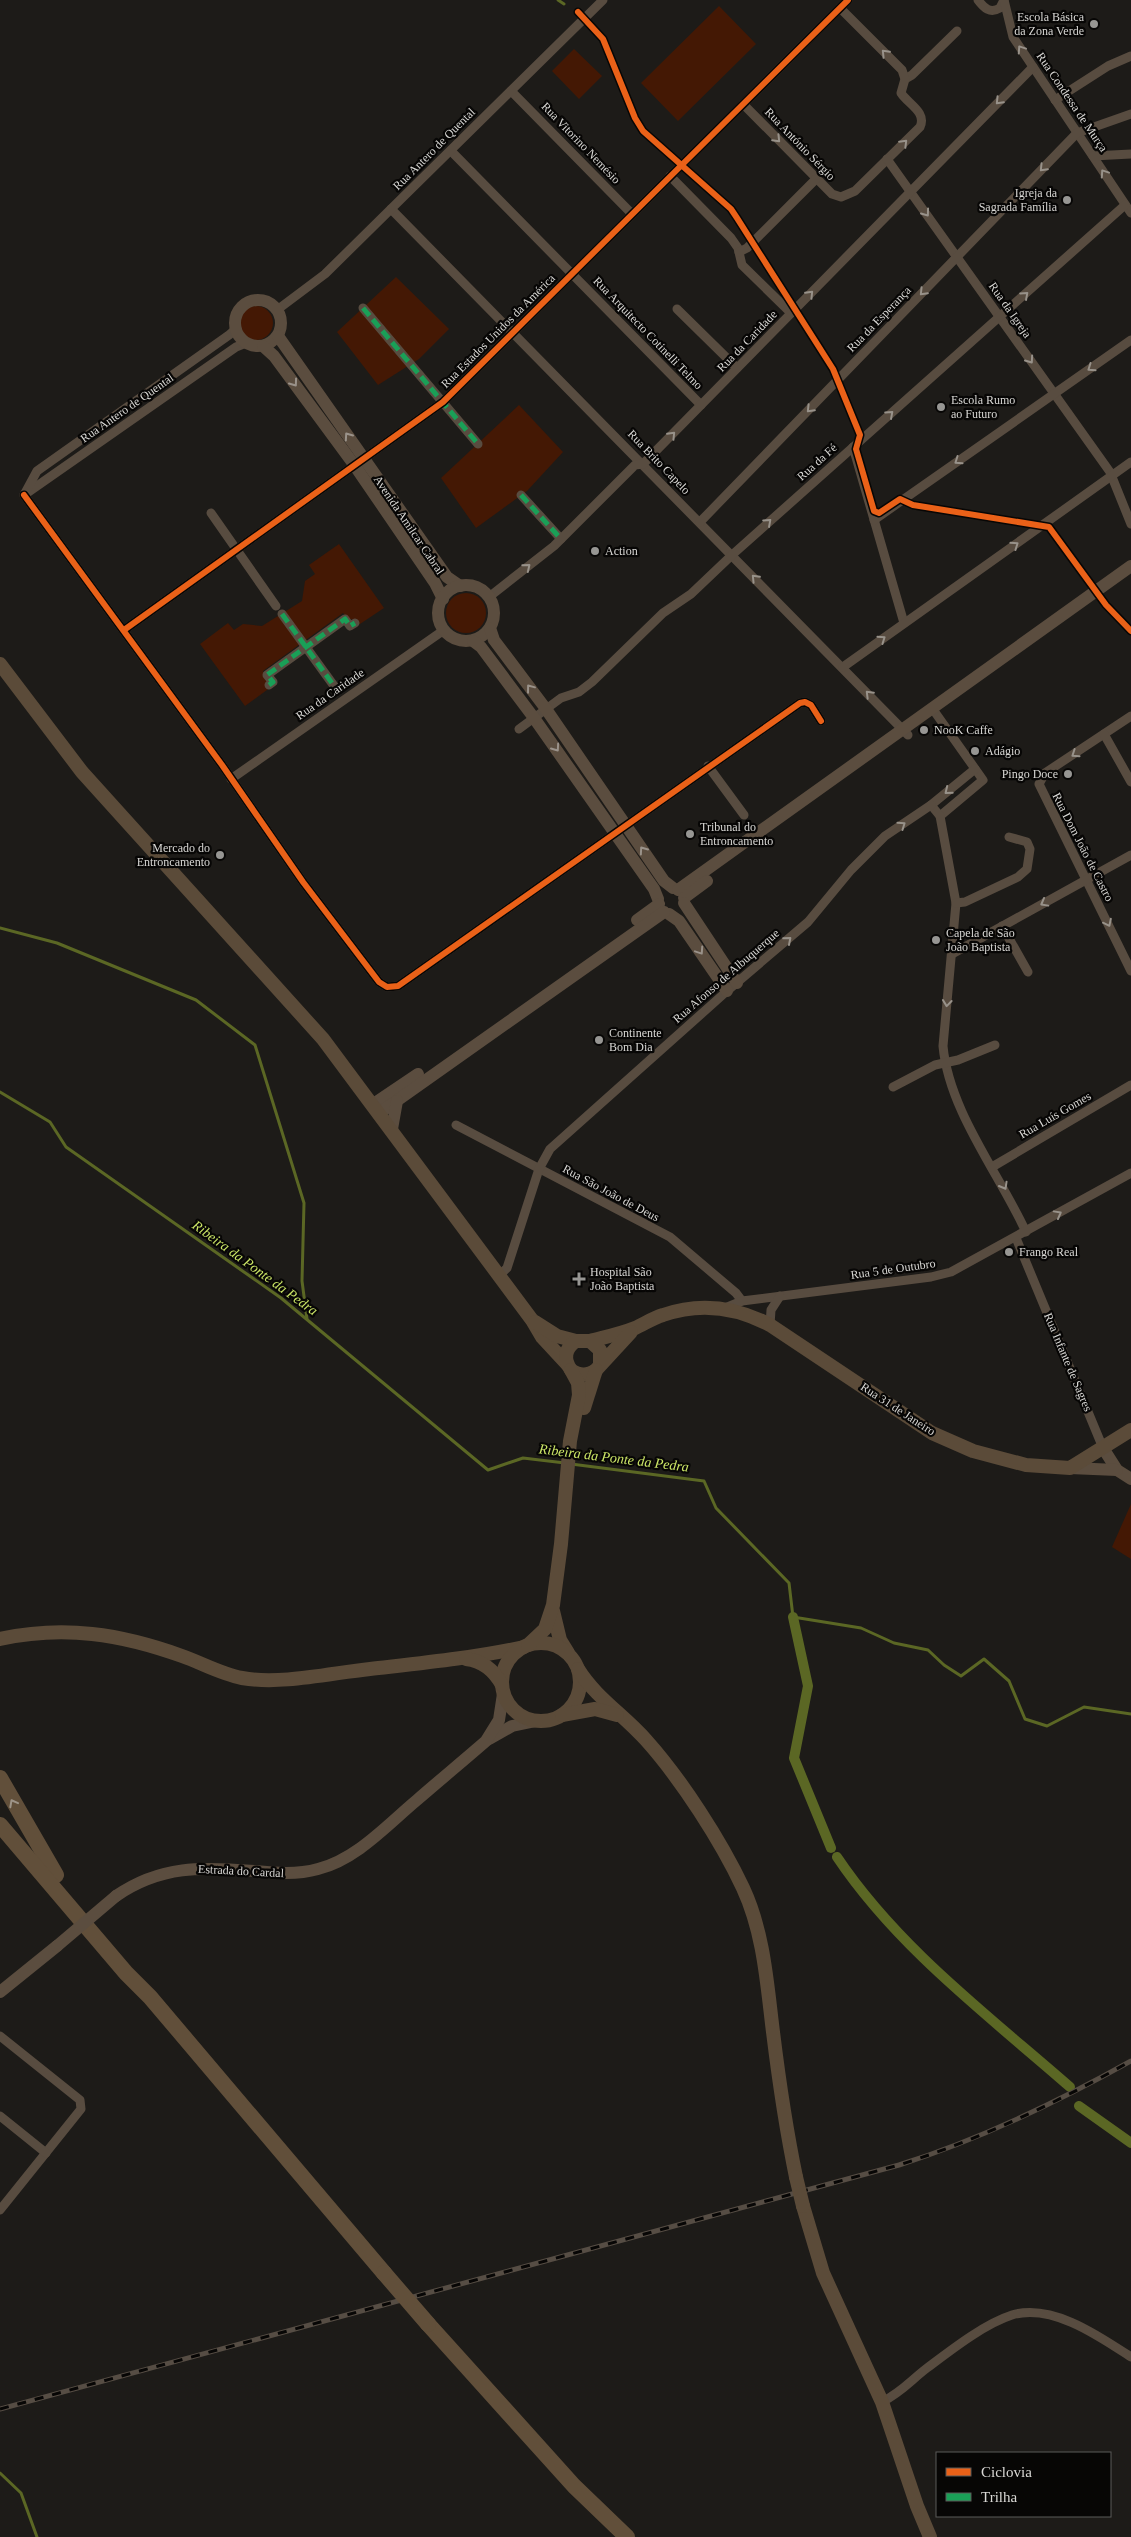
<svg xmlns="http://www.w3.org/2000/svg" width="1131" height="2537" viewBox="0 0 1131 2537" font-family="Georgia,serif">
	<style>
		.green { fill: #441804 }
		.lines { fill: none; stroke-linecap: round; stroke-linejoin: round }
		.stream { stroke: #5b6724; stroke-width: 3 }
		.canal { stroke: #5b6724; stroke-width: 10 }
		.street { stroke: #584c40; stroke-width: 9 }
		.secondary { stroke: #5b4d3f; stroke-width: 12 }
		.primary { stroke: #5b4b39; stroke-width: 14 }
		.highway { stroke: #614f3a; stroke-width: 16 }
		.rail-casing { stroke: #564d44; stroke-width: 5 }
		.rail { stroke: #070605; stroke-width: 3; stroke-dasharray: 9; stroke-linecap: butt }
		.secondary-bridge { stroke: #5b4d3f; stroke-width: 12 }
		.primary-bridge { stroke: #5b4b39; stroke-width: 14 }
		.highway-bridge { stroke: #614f3a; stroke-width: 16 }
		.quiet { stroke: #1a9f57; stroke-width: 5; stroke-dasharray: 10 5; stroke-linecap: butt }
		.cycleway-casing { stroke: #070605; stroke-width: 9 }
		.cycleway { stroke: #ea6118; stroke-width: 6 }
		.oneway { stroke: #98928a }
		.oneway2 { stroke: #9a928a }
		.oneway3 { stroke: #9d9488 }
		.poi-dot { fill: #979693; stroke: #070605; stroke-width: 2 }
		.labels { text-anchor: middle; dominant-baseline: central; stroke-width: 4.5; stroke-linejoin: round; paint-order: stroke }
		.poi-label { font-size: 12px; fill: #d9d8d5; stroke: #070605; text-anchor: start }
		.street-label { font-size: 12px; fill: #d9d8d5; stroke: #070605 }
		.water-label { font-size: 14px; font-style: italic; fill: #cce667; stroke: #070605 }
	</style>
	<rect width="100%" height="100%" fill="#1d1b18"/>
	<!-- green -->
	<g class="green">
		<path d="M719,6L756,44L678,121L641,83Z"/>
		<path d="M574,49L602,76L579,99L552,71Z"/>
		<path d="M396,277L449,329L419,359L378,385L337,332Z"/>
		<circle cx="256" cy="323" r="17"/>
		<path d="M519,405L563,452L527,491L476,528L441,478Z"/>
		<path d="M339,544L384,608L357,626L352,619L349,620L343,613L263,671L271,687L245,706L200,644L228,623L234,630L243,624L262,626L302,601L305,581L315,574L309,565Z"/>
		<circle cx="466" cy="613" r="20"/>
		<path d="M1131,1504V1559L1112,1547Z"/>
	</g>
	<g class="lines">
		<!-- stream -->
		<g class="stream">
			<path d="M558,0L564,4"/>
			<path d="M0,928L57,943L196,1000L255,1045L304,1203L302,1281L307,1319"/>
			<path d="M0,1092L50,1122L66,1147L281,1298L488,1470L523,1458L565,1463"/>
			<path d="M571,1464L704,1481L716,1508L789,1583L793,1617L861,1628L894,1643L928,1650L944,1665L961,1676L984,1659L1009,1681L1025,1719L1047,1726L1084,1707L1131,1714"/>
			<path d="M0,2473L21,2493L37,2537"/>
		</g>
		<!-- canal -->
		<g class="canal">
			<path d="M793,1617L808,1686L794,1758L831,1848"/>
			<path d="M837,1857C898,1948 989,2016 1070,2087"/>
			<path d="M1079,2106L1131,2143"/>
		</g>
		<!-- street -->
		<g class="street">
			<path d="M978,0C984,8 990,14 1000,8L1004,0"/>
			<path d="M1004,0L1013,37L1131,213"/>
			<path d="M905,79L912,75L957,31"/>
			<path d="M511,91L632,214"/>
			<path d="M1055,100L1108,66L1131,56"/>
			<path d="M743,104L832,194L841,197L855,191L920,127C927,112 908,104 901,93L905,79L902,70L840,8"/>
			<path d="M451,151L701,405"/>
			<path d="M1093,156L1131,154"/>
			<path d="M887,159L1110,472L1131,524"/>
			<path d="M670,176L731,238L738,248L742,265L791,313"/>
			<path d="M391,209L908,735"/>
			<path d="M739,252L747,248L816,179"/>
			<path d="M363,308L478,444"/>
			<path d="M677,309L737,368"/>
			<path d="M277,310L325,274L603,0"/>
			<path d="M853,447L904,623"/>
			<path d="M27,493L236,347L246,343"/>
			<path d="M24,495L222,765L303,882L379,982L387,987L398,986L800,703L805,702L811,705L821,721"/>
			<path d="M24,495L37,471L229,335L236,329"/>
			<path d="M521,495L561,539"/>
			<path d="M211,513L276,606"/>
			<path d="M874,520L1131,340"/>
			<path d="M700,522L1077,133L1131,114"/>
			<path d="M489,597L554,546L635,465L643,464L1033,67"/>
			<path d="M282,614L337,690"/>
			<path d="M124,630L443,402L848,0"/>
			<path d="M843,667L1131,462"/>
			<path d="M269,685L273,682L267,675L345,619L350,626L355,623"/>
			<path d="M932,708L983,780L940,816"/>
			<path d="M1131,716L1045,773L1039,784L1131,971"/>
			<path d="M519,729L561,698L579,692L592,682L663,613L691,594L732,555L1125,205"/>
			<path d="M1104,734L1131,782"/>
			<path d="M708,766L744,815"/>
			<path d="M975,769L931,805L940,816L956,903L943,1046C949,1111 999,1173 1026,1232"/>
			<path d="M231,779L444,630"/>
			<path d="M956,903L965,902L1018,877L1027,869L1030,849L1027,842L1009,837"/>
			<path d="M1002,926L1028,972"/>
			<path d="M952,954L1131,855"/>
			<path d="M893,1087L935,1065L958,1060L995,1045"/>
			<path d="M456,1125L670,1237L736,1293L742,1301"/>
			<path d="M992,1167L1131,1085"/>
			<path d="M1016,1238L1103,1448"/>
			<path d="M499,1276L507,1268L539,1169L550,1149L727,991L808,922L851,870L885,836L931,805"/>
			<path d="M725,1308L742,1301L931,1277L951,1272L1131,1173"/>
			<path d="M770,1325L771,1310L780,1296"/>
			<path d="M0,2036L80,2100L81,2109L0,2210"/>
			<path d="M0,2116L46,2153"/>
			<path d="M882,2402C903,2391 910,2381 927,2368C951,2350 984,2324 1012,2315C1052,2303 1099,2336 1131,2357"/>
		</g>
		<!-- secondary -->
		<g class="secondary">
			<circle cx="258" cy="323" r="23"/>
			<path d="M278,336L447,577L460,586"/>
			<path d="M263,346L274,356L355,466L435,583L443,599"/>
			<circle cx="466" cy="613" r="28"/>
			<path d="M490,628L494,640L546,709L664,881L673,888"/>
			<path d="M473,641L481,647L534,718L654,889L658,899"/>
			<path d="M678,890L1131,566"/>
			<path d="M684,898L707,881"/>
			<path d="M684,903L737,983"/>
			<path d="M669,914L679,921L727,991"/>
			<path d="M637,920L659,904"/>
			<path d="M372,1105L418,1074"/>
			<path d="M378,1114L664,912"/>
			<path d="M392,1129L397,1101"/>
			<path d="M1103,1448L1117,1470L1131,1479"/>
			<path d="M1070,1468L1117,1470"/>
			<path d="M489,1739L512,1726L536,1721"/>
			<path d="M116,1896C161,1865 202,1867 254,1871C275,1873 297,1875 318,1869C357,1859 387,1825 417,1800C440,1780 463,1761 486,1741L499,1720L503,1694"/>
			<path d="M0,1992L57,1946"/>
		</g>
		<!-- primary -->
		<g class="primary">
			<path d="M0,664L82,772L323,1039L532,1320L542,1337L567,1364"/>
			<path d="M535,1322L557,1336L576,1341"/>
			<path d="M590,1341C605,1337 620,1334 635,1328C644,1324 653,1318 663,1315C700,1302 736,1307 770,1325L932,1433L973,1451L1026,1465L1070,1468L1131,1430"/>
			<path d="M600,1364V1350L590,1341H576C565,1348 563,1359 571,1370C580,1376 587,1376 596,1370L631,1332"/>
			<path d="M584,1408L596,1370"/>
			<path d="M553,1611L560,1640L568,1653"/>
			<path d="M0,1639C64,1625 121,1634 182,1656C202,1663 221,1674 242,1678C281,1685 331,1673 370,1669C422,1663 473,1658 524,1647"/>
			<circle cx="541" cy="1682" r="39"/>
			<path d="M528,1645L545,1629L553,1605L561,1544L570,1441L579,1395L578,1383L571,1370"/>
			<path d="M466,1659C483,1661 494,1670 502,1685"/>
			<path d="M578,1669C596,1698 624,1715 646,1740C681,1779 721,1841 743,1888C764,1933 767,1984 773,2032C779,2081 786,2129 796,2177"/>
			<path d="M562,1715L595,1709L617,1715"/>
			<path d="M803,2206L823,2273L882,2402L917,2506L930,2537"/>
		</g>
		<!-- highway -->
		<g class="highway">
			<path d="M0,1778L56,1875"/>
			<path d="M0,1825L126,1973L150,1997L384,2273"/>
			<path d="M428,2324L574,2486L627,2537"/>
		</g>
		<!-- rail casing -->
		<g class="rail-casing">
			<path id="rail" d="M0,2409L899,2165C981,2139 1056,2103 1131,2061"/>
		</g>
		<!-- rail -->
		<use href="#rail" class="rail"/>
		<!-- secondary-bridge -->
		<path class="secondary-bridge" d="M57,1946L116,1896"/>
		<!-- primary-bridge -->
		<path class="primary-bridge" d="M796,2177L803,2206"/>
		<!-- highway-bridge -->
		<path class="highway-bridge" d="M384,2273L428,2324"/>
		<!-- quiet -->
		<g class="quiet">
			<path d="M363,308L478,444"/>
			<path d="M521,495L561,539"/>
			<path d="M282,614L337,690"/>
			<path d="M269,685L273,682L267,675L345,619L350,626L355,623"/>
		</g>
		<!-- cycleway casing -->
		<g class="cycleway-casing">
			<g id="cycleway">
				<path d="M578,12L603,39L635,118L643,131L731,209L737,218L833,369L860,435L856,449L874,511L879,513L900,499L913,505L1049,527L1106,605L1131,631"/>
				<path d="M24,495L222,765L303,882L379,982L387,987L398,986L800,703L805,702L811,705L821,721"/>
				<path d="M124,630L443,402L848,0"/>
			</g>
		</g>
		<!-- cycleway -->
		<use href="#cycleway" class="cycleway"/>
	</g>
	<!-- one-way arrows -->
	<defs><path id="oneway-chevron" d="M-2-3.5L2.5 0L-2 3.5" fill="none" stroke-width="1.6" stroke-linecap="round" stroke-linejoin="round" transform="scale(1.25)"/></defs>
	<g class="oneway">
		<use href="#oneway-chevron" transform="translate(1021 49) rotate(-124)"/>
		<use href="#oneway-chevron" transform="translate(885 53) rotate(-134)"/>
		<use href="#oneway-chevron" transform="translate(999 101) rotate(134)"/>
		<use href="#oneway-chevron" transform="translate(777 139) rotate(46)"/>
		<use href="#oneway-chevron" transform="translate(904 143) rotate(-45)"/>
		<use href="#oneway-chevron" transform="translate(1043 168) rotate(134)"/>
		<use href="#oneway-chevron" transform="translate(1104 173) rotate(-124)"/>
		<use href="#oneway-chevron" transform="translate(926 213) rotate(54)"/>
		<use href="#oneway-chevron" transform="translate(923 292) rotate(134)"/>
		<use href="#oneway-chevron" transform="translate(810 294) rotate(-46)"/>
		<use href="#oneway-chevron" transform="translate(1025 295) rotate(-42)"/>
		<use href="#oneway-chevron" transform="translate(1030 360) rotate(55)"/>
		<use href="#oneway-chevron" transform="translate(1091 368) rotate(145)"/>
		<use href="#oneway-chevron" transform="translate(810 409) rotate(134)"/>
		<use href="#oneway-chevron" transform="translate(890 414) rotate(-42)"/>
		<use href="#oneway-chevron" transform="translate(672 435) rotate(-46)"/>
		<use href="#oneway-chevron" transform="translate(958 461) rotate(145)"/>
		<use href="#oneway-chevron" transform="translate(768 522) rotate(-42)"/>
		<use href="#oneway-chevron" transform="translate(1015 545) rotate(-35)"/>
		<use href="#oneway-chevron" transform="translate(527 567) rotate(-39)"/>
		<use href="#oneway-chevron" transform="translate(755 578) rotate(-134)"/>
		<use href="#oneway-chevron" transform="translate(882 639) rotate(-35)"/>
		<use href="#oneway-chevron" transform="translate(869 694) rotate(-135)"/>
		<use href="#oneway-chevron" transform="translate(1075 754) rotate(146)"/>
		<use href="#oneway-chevron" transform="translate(948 791) rotate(141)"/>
		<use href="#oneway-chevron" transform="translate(902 825) rotate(-35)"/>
		<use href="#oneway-chevron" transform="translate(1044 903) rotate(151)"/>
		<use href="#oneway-chevron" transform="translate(1108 923) rotate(64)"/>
		<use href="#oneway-chevron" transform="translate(788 940) rotate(-41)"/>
		<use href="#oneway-chevron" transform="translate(947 1003) rotate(96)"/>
		<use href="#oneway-chevron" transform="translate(1004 1186) rotate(60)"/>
		<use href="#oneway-chevron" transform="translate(1058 1214) rotate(-29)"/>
	</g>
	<g class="oneway2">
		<use href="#oneway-chevron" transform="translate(294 383) rotate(54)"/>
		<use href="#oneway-chevron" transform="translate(348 436) rotate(-125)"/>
		<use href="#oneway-chevron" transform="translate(530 688) rotate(-127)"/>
		<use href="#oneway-chevron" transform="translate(556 748) rotate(55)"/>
		<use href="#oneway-chevron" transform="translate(643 850) rotate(-125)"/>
		<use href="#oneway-chevron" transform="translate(700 951) rotate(56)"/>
	</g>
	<use class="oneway3" href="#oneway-chevron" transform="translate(13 1803) rotate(-118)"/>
	<!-- markers -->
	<g class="poi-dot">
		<circle cx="1094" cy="24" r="5"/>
		<circle cx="1067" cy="200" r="5"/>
		<circle cx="941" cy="407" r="5"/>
		<circle cx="595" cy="551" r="5"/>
		<circle cx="924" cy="730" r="5"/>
		<circle cx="975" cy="751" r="5"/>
		<circle cx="1068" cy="774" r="5"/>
		<circle cx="690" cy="834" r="5"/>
		<circle cx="220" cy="855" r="5"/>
		<circle cx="936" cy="940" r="5"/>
		<circle cx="599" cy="1040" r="5"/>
		<circle cx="1009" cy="1252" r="5"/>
		<path d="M576.5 1271.5h5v5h5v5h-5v5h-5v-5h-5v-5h5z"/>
	</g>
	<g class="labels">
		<!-- poi labels -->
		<g class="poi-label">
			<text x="1084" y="17" text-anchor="end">Escola Básica<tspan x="1084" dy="14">da Zona Verde</tspan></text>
			<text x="1057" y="193" text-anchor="end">Igreja da<tspan x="1057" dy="14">Sagrada Família</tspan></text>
			<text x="951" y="400">Escola Rumo<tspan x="951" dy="14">ao Futuro</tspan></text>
			<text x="605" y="551">Action</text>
			<text x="934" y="730">NooK Caffe</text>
			<text x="985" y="751">Adágio</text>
			<text x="1058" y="774" text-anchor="end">Pingo Doce</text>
			<text x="700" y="827">Tribunal do<tspan x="700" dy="14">Entroncamento</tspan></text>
			<text x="210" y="848" text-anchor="end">Mercado do<tspan x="210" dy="14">Entroncamento</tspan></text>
			<text x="946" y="933">Capela de São<tspan x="946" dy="14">João Baptista</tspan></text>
			<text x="609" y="1033">Continente<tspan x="609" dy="14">Bom Dia</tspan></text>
			<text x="1019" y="1252">Frango Real</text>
			<text x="590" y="1272">Hospital São<tspan x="590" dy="14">João Baptista</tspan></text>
		</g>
		<!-- street labels -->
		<g class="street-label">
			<text transform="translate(1072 102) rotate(56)">Rua Condessa de Murça</text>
			<text transform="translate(581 143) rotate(46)">Rua Vitorino Nemésio</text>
			<text transform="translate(800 144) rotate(46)">Rua António Sérgio</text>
			<text transform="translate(434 149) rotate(-45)">Rua Antero de Quental</text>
			<text transform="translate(1010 310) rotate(55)">Rua da Igreja</text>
			<text transform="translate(879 319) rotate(-46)">Rua da Esperança</text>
			<text transform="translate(498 331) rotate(-45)">Rua Estados Unidos da América</text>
			<text transform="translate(648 333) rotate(46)">Rua Arquitecto Cotinelli Telmo</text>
			<text transform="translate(747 341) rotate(-46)">Rua da Caridade</text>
			<text transform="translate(127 408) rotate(-35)">Rua Antero de Quental</text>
			<text transform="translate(659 462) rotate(46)">Rua Brito Capelo</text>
			<text transform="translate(817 462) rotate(-42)">Rua da Fé</text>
			<text transform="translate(409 525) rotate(56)">Avenida Amilcar Cabral</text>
			<text transform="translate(330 694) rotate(-35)">Rua da Caridade</text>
			<text transform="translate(1083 847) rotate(63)">Rua Dom João de Castro</text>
			<text transform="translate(726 976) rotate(-41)">Rua Afonso de Albuquerque</text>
			<text transform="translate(1055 1115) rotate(-30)">Rua Luís Gomes</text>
			<text transform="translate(611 1193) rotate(28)">Rua São João de Deus</text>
			<text transform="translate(893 1269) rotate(-8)">Rua 5 de Outubro</text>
			<text transform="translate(1068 1362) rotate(67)">Rua Infante de Sagres</text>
			<text transform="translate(898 1409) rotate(33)">Rua 31 de Janeiro</text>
			<text transform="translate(241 1871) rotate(3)">Estrada do Cardal</text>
		</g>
		<!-- water labels -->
		<g class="water-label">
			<text transform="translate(255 1268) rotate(36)">Ribeira da Ponte da Pedra</text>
			<text transform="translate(614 1458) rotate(7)">Ribeira da Ponte da Pedra</text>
		</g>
	</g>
	<!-- legend -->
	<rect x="936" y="2452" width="175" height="65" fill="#070605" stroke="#5b5a58"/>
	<rect x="946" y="2468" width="25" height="8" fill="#ea6118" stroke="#5b5a58"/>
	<text x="981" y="2477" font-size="15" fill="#d9d8d5">Ciclovia</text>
	<rect x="946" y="2493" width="25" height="8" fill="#1a9f57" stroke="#5b5a58"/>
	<text x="981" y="2502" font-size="15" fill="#d9d8d5">Trilha</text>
</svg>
